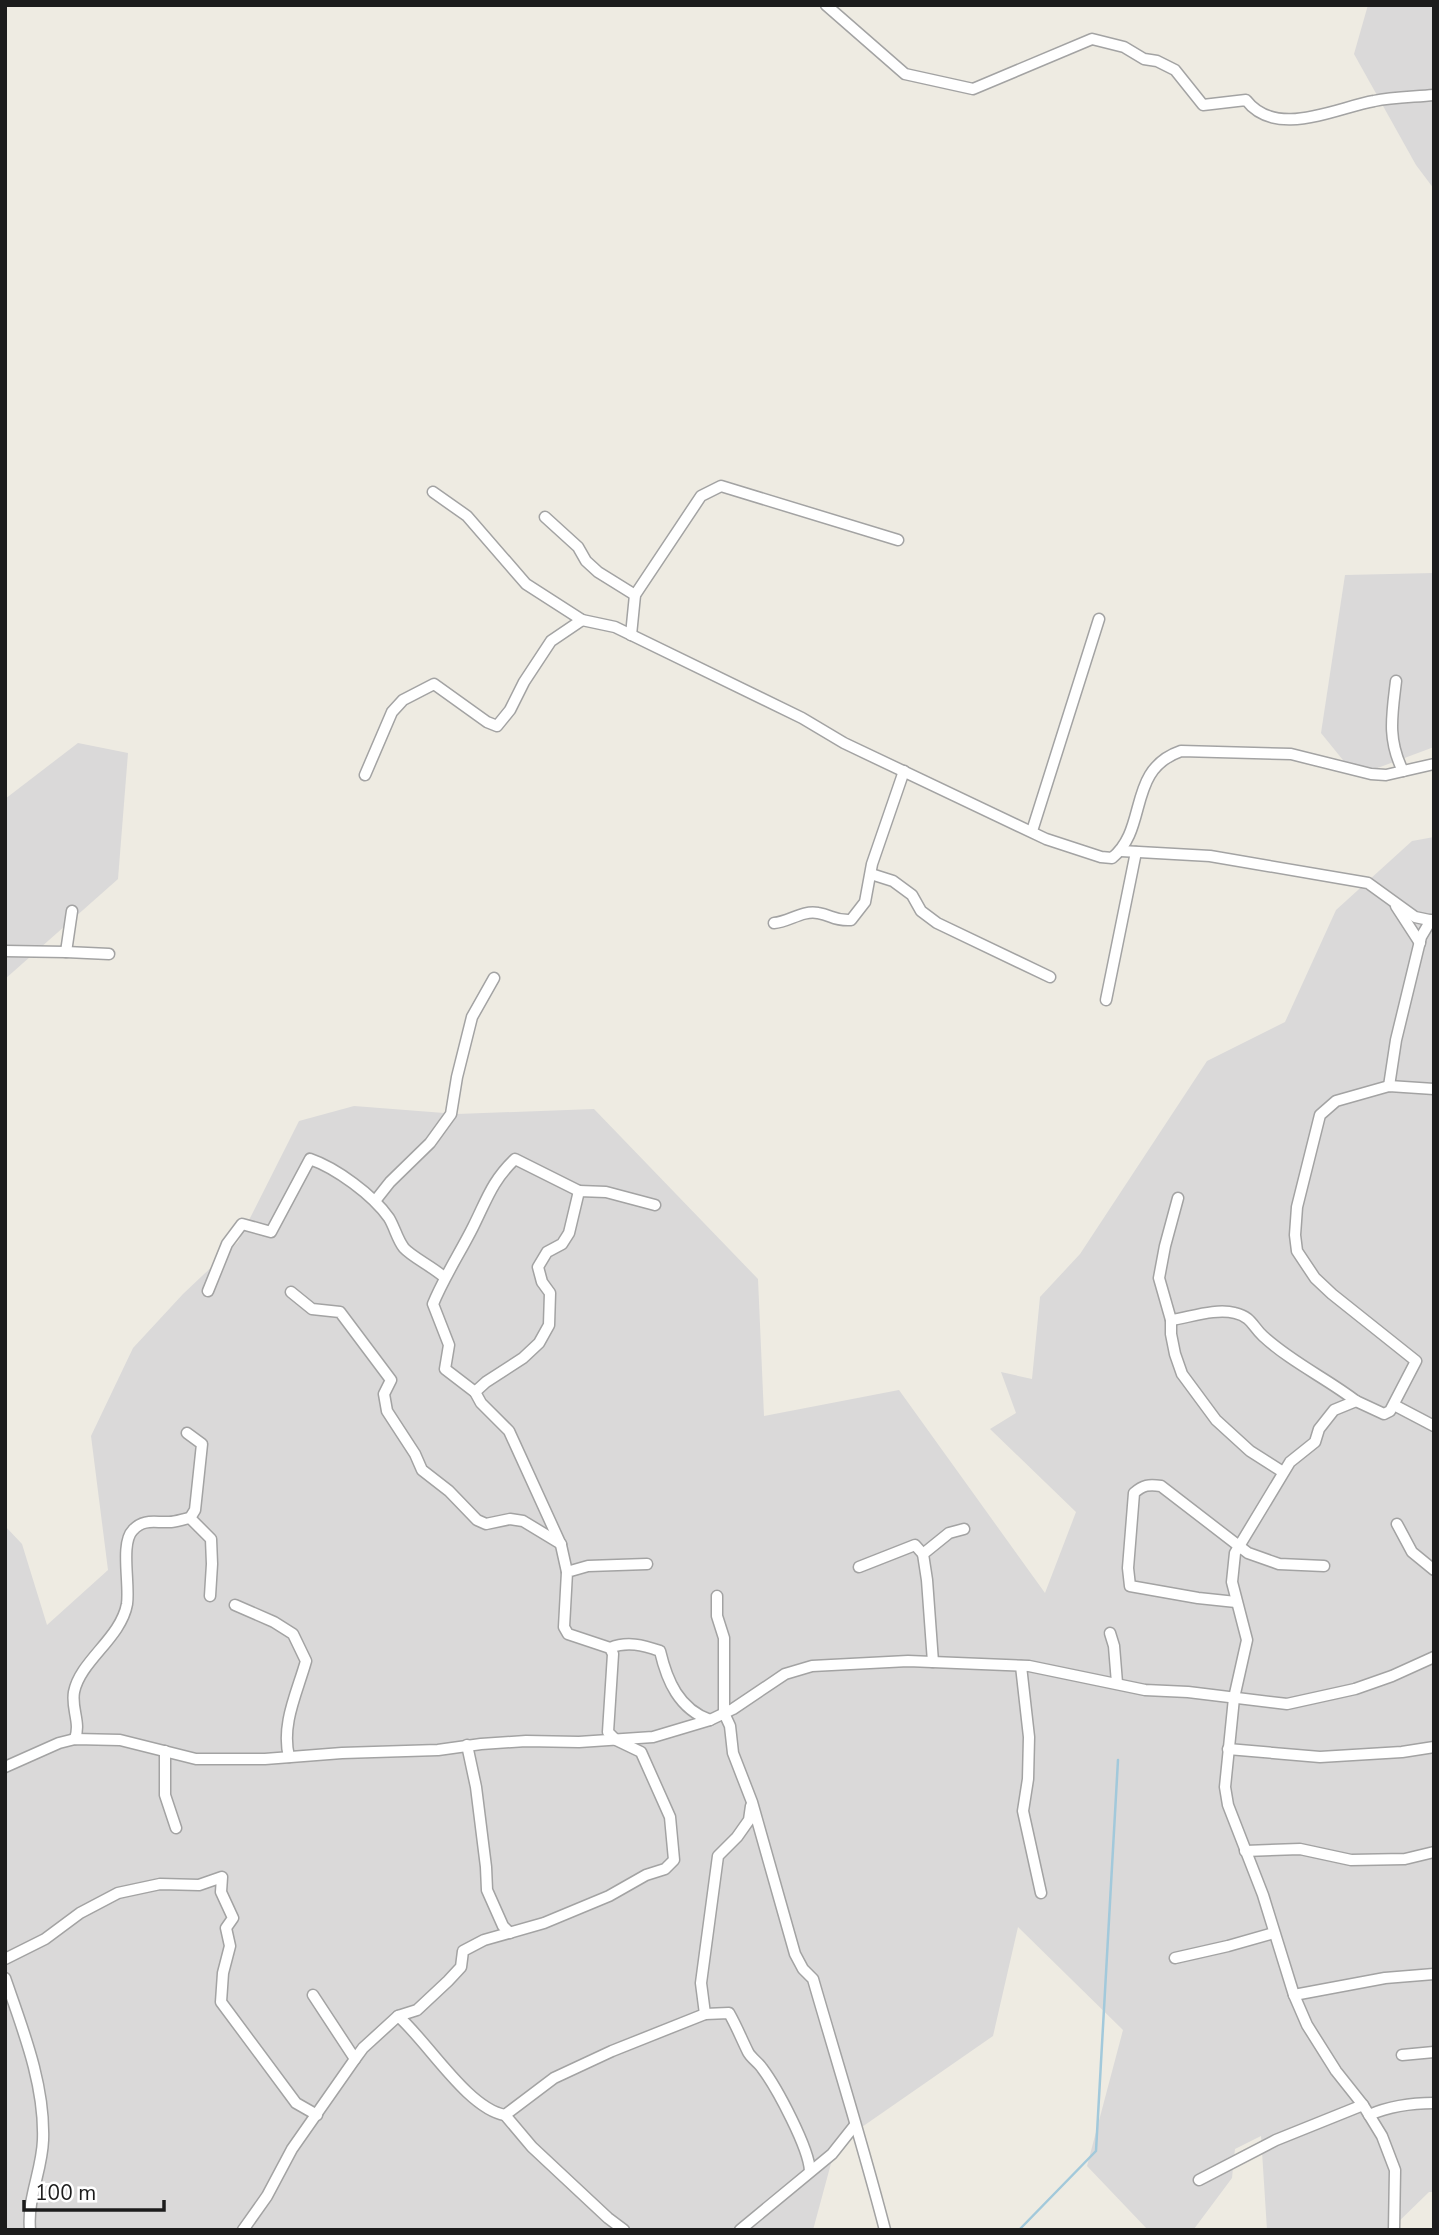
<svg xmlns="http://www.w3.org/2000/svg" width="1439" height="2235" font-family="'Nunito Sans',sans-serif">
<rect width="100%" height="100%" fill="#eeebe2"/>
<g fill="#dad9d9">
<path d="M1368,5H1434V189L1416,165L1354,54Z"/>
<path d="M1434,573V747L1356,776L1321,733L1345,575Z"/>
<path d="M78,743L128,753L118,879L5,979V799Z"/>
<path d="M1434,837V2192H1429L1390,2230H1267L1261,2136L1235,2149L1232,2178L1194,2229L1148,2230L1087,2166L1123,2030L1018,1927L993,2036L836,2145L813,2230H5V1526L22,1544L47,1625L108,1570L91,1436L133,1348L183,1294L238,1242L299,1121L354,1106L457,1114L594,1109L758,1279L764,1416L899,1390L1045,1593L1076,1512L990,1429L1016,1413L1001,1372L1032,1379L1040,1297L1080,1254L1207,1061L1285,1022L1336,910L1412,841Z"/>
</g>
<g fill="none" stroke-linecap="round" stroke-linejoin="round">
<path stroke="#a2c9db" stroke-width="2.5" d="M1019,2230L1096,2151L1118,1760"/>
<defs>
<g id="minor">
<path d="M826,5L905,74L973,89L1092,39L1124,47L1144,59L1157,61L1175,70L1203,105L1246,100C1276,139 1335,108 1374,101C1393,97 1414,97 1434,95"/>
<path d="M433,492L467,516L526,584L582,620L615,627L802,718L844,743L1046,839L1101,857L1112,858C1149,828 1126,770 1181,751L1291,754L1371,774L1386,775L1434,764"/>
<path d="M545,517L578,547L586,561L598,572L635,595"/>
<path d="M631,635L635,595L701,496L721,486L898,540"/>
<path d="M1396,681C1392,715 1387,739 1403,771"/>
<path d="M365,775L392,712L403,700L434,684L487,722L497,726L510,710L524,682L551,641L582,620"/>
<path d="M1032,831L1099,619"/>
<path d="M1121,851L1210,856L1368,883L1415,917L1434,921"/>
<path d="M871,874L893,881L912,895L921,911L937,923L1050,977"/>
<path d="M1396,906L1420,943"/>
<path d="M774,923C789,922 802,910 818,913C832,915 833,921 851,920L865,902L872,864L904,771"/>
<path d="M5,951L66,952L72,911"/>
<path d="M66,952L109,954"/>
<path d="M1106,1000L1136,852"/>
<path d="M1389,1086L1396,1040L1421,937L1431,920"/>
<path d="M1178,1198L1165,1246L1159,1278L1171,1320V1334L1175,1354L1182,1374L1216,1420L1250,1451L1283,1472"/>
<path d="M375,1201L390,1182L430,1143L451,1114L457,1077L472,1017L494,978"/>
<path d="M208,1291L227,1244L242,1224L271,1232L310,1159C336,1168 373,1195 389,1218C395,1228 397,1239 404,1248C412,1257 433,1267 444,1277"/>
<path d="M291,1292L312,1309L340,1312L391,1380L384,1394L387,1411L415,1454L422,1470L449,1491L477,1520L486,1524L510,1519L523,1521L561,1544"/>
<path d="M1171,1320C1191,1317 1216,1308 1235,1313C1252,1317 1252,1326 1263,1336C1291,1362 1326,1378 1356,1401"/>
<path d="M475,1392L445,1369L449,1345L433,1304C444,1277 460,1253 473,1227C487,1199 492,1181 515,1159L579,1191"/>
<path d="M1394,1405L1434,1426"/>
<path d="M187,1433L202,1444L195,1510L190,1518"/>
<path d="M1397,1524L1412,1552L1434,1570"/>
<path d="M859,1567L915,1545L923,1554"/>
<path d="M567,1572L561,1545L509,1431L481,1403L475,1392L486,1382L523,1358L539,1343L549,1325L550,1293L542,1282L538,1267L547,1252L562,1244L569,1233L579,1191L606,1192L655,1205"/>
<path d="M717,1596V1616L724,1638V1713L730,1726L733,1753L752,1802L795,1954L803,1969L813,1979C837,2062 863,2145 885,2230"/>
<path d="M1236,1602L1198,1598L1130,1586L1128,1568L1134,1493C1143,1485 1149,1484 1161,1486L1248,1553L1279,1564L1324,1566"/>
<path d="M235,1605L274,1622L293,1634L306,1661C297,1693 281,1724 289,1757"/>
<path d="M1110,1633L1114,1646L1117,1683"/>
<path d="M610,1648C627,1641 643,1645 660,1651C667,1681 679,1709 710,1720"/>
<path d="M933,1662L927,1580L923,1554L949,1533L964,1529"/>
<path d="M1021,1666L1029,1737L1028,1779L1023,1811L1041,1893"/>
<path d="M75,1739C81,1722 71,1709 74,1692C80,1661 121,1638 127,1604C130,1584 120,1543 133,1530C144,1518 156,1523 169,1522C176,1522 183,1519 190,1518L211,1539L212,1564L210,1596"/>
<path d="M467,1745L476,1787L486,1867L487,1890L503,1926L510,1933"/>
<path d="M1228,1749L1320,1757L1402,1752L1434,1747"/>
<path d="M165,1751V1795L176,1828"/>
<path d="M5,1767L59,1743L75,1739L120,1740L196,1759H265L342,1753L438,1750L481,1744L526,1741L579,1742L653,1737L710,1720L733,1709L785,1674L812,1666L908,1661L1029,1666L1145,1690L1188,1692L1287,1704L1355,1689L1392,1676L1434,1657"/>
<path d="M1245,1851L1300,1849L1351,1860L1405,1859L1434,1852"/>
<path d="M1175,1958L1228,1946L1274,1933"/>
<path d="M5,1959L45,1939L80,1913L118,1893L160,1884L199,1885L222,1877L221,1892L233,1918L226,1928L230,1946L223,1973L221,2002L296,2103L317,2115"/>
<path d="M5,1978C23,2030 45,2085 43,2140C42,2171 27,2198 30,2230"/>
<path d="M313,1995L355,2059"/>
<path d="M1294,1995L1385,1978L1434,1974"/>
<path d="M705,2014L729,2013C737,2027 741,2038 748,2052C751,2058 758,2062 762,2068C777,2088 809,2148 810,2171"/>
<path d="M398,2016L417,2010L448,1981L461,1967L463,1951L484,1940L544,1923L609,1896L646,1875L665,1869L674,1860L670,1817L641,1752L616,1740L608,1732L613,1654L610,1648L568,1634L564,1627L567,1572L588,1566L647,1564"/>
<path d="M1402,2055L1434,2052"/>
<path d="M1369,2115C1390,2106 1411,2103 1434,2103"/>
<path d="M1199,2180L1276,2140L1363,2105"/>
<path d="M243,2230L267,2196L292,2149L355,2059L363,2048L398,2016C427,2041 468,2109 505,2115"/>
<path d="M624,2230L608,2218L532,2147L505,2115L554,2078L612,2051L705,2014L701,1983L718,1856L737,1837L749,1820L751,1806"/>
<path d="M740,2230L832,2154L855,2125"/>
<path d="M1394,2230L1395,2170L1382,2136L1363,2105L1336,2071L1307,2025L1294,1995L1263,1895L1228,1805L1225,1787L1234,1698L1247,1640L1232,1582L1235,1553L1290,1462L1315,1442L1319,1429L1334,1410L1356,1401L1384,1414L1390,1411L1416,1361L1332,1294L1315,1278L1297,1251L1295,1235L1297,1207L1320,1115L1336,1101L1389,1086L1434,1089"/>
</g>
</defs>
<use href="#minor" stroke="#a3a3a3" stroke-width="13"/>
<use href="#minor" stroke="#fff" stroke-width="10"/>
</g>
<rect width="1439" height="2235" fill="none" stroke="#1c1c1c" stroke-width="14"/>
<path d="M24 2200v10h140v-10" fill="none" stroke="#1c1c1c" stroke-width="3.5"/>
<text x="35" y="2200" font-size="21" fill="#1c1c1c" stroke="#ffffff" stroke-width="5" paint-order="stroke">100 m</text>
</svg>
